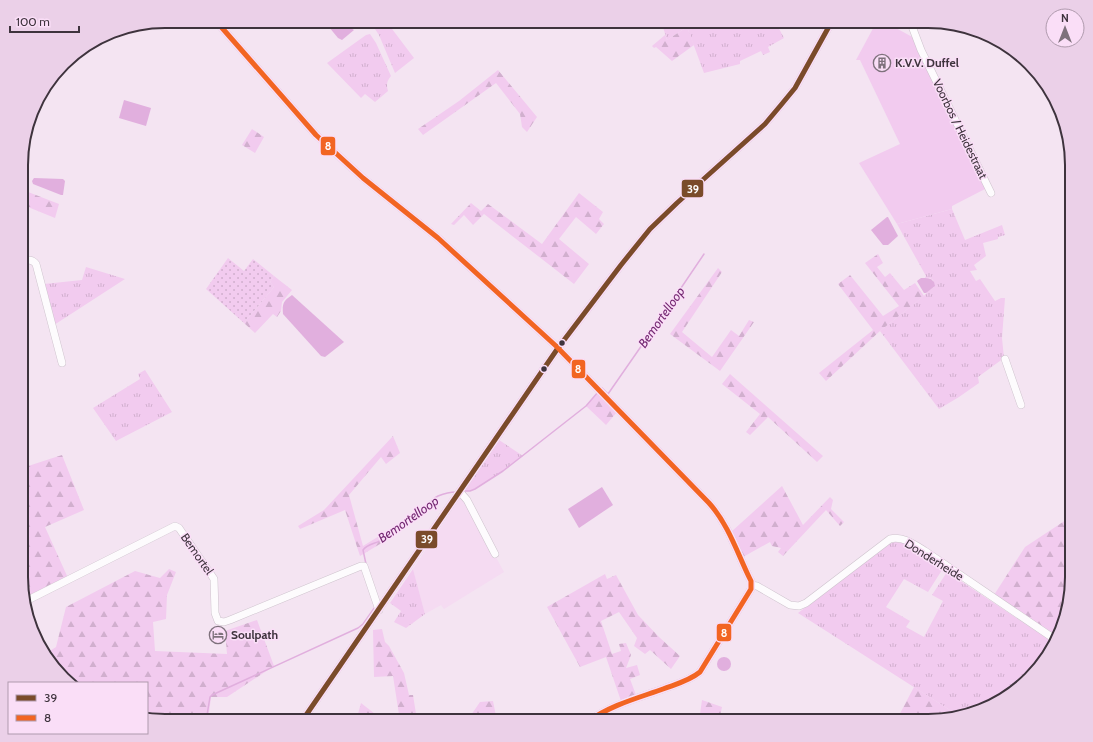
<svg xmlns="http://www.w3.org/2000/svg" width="1093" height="742" font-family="Cabin,sans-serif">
<defs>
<pattern id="grass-tufts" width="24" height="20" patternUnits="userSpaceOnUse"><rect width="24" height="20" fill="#f2cbef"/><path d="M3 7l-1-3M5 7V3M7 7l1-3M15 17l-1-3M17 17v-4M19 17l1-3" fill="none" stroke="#d1afce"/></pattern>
<pattern id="forest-firs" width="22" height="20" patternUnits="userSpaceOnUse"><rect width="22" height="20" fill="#f2cbef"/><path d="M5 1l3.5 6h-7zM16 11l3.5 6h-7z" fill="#d1afce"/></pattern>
<pattern id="park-dots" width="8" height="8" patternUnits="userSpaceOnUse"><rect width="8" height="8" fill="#f2cbef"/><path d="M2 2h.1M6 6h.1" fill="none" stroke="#d1afce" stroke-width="1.8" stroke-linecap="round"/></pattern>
</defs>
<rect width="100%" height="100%" fill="#f4e4f2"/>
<path fill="#f5dbf2" d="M460,498L469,508L504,572L444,609L441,605L425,614L413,569Z"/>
<g fill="url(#grass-tufts)">
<path d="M386,21L414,58L395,73L379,35L375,29Z"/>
<path d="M668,21H775L784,38L768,47L770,52L763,55L761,51L740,61V64L704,73L687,27L667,40L662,24Z"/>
<path d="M370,34L376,43L391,76C387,81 386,84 388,91L375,102L365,94L361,98L327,63L366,35Z"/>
<path d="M952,209L965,240L1002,225L1005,235L998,237V239L983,243L986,256L974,265L977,270L970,271L976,281L980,279L995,301L1001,298H1005L1002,338L1004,358L978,377L979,383L959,397L939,409L880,331L925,295L928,291L934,287L933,280L930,278L928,279L925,278L926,276L897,224Z"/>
<path d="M86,267L125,279L54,325L44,284L82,280Z"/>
<path d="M145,370L172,412L116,441L93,408L140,379L138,374Z"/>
<path d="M499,440L523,456L503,471L475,489L470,491H463Z"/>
<path d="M895,542L902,543L942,570L928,592L904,579L886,607L910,621L906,627L924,637L943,601L932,595L947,572L1054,643L1042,664L992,706L956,714L798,613L889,544Z"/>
<path d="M413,569L425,614L406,628L394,622L401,611L390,603Z"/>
</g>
<g fill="url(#forest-firs)">
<path d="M687,27L694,45L672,61L656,47L654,48L652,46L665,35L667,40Z"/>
<path d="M498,70L537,117L527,132L522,127L520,114L496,83L423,135L418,129L459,101Z"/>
<path d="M252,129L264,137L255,153L242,145Z"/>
<path d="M23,190L59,204L55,218L23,205Z"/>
<path d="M579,193L603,212L599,219L604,224L596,234L576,217L559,239L589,264L574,284L484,214L473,225L464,215L454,225L451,224L471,203L481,211L488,204L542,244Z"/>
<path d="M878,254L883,263L877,267L885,277L890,273L904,290L915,283L924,296L880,331L826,381L819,373L873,330L838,284L850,275L883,316L899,306L865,263Z"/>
<path d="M718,268L722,272L682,332L712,357L731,330L739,336L749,320L754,322L720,371L670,334Z"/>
<path d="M274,276L292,290L282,302L281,311L277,317L273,314L255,333L244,323L274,287L270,282Z"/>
<path d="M730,374L823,456L817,462L768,417L750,435L746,432L760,414L722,384Z"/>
<path d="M599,391L617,412L606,425L586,406Z"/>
<path d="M393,436L400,453L386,464L381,457L349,495L363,546L397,525L400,532L360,556L345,510L300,529L298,526L324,510Z"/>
<path d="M62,455L84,510L45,527L68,578L24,600L22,591L30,588L22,570V523L24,522L22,515V468Z"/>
<path d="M782,486L803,525L830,497L833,500L831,509L844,522L840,526L826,510L783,556L778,552L781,548L772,546L770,542L743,557L731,532Z"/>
<path d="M1072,516V586L1064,623L1057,636L994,595L1025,547Z"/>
<path d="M169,569L176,572L167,595L166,619L153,622L155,651L227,654L225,631L257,620L274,666L227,697H211L208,721H156L147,719V683H70L45,654L56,647L66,607L135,571L160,578Z"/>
<path d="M605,574L607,579L616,575L638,615L659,637L680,656L671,669L650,650L645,654L634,646L637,638L619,612L601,621L612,654L621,651L619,644L626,643L631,655L626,668L637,665L640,675L630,679L636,695L621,701L606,657L580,667L547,607Z"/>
<path d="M382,629L385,642L389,646L404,673L409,695H413L417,720L471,715L480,702L493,701L497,721H400L393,676L374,677L373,630Z"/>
<path d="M914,687L956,714L928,721H896Z"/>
<path d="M702,700L722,707L719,721H699Z"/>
<path d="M361,703L384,721H356Z"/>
</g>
<path fill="url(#park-dots)" d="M228,258L244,271L253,259L274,276L270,282L274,287L244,323L206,289Z"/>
<path fill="#f2cbef" d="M877,21H883L916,39L985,189L952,206V209L897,224L859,163L900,144L860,60H856Z"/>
<g fill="#e1afde">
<path d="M324,21H339L354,30L342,40L338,38Z"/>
<path d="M124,100L151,108L146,126L119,118Z"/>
<path d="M34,178L63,179L65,181L63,195H61L33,184L32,181Z"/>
<path d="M887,217H888L898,236L888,245H883L871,230Z"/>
<path d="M921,278H925L931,279L934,282L935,286L926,293H924L921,288L917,281Z"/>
<path d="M292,295L344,342L325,357L321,356L283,314C282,304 283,301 292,295Z"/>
<path d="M602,487L613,505L579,528L568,509Z"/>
<circle cx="724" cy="664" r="7"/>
</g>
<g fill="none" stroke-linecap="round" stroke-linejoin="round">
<g stroke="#e1afde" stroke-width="1.5">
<path d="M602,388L608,394L658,322L704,254"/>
<path d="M464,491H470L475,489L503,471L586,406L598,392"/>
<path d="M366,564L363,550C368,543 378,544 384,538C396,529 408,519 421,510C426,505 432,499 438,496C443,494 450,492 456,492"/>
<path d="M206,721L210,697L212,695L358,628L363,624L375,607"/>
</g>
<defs>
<g id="minor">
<path d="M216,21L316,135L363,178L438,238L556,346L709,503C728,524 737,552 749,577L751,581V589L700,672C689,681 676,684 663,689C638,698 611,705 589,721"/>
<path d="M910,21L921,50L991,193"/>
<path d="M22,261C28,260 32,259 36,264L62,363"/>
<path d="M1005,359L1021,405"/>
<path d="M460,492L467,500L495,554"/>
<path d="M751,585L757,586L790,605L799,606L806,603L890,539C903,536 914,544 925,551L1056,640"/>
<path d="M24,602L175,526L179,528L214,579L215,613L218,621L224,622L230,620L361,566H364L379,610"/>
<path d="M302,721L558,348L621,265L650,229L677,203L765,124L781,105L795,88L832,21"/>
</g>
</defs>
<use href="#minor" stroke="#cec3cd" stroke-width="8"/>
<use href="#minor" stroke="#fdfbfd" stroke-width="7"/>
<defs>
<path id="bus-1" d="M302,721L558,348L621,265L650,229L677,203L765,124L781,105L795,88L832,21"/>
<path id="bus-2" d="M216,21L316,135L363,178L438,238L556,346L709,503C728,524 737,552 749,577L751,581V589L700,672C689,681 676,684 663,689C638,698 611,705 589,721"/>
</defs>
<use href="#bus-1" stroke="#fadef7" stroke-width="8"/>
<use href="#bus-2" stroke="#fadef7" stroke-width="8"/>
<use href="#bus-1" stroke="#7a4b2a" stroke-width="5"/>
<use href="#bus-2" stroke="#f26522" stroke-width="5"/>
</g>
<defs>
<symbol id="building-ring" viewBox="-11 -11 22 22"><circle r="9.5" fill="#fadef7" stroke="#7e717c" stroke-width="1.5"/><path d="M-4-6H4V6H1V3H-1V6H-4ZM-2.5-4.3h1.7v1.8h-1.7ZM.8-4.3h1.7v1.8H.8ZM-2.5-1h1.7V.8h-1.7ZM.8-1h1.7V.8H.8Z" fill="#7e717c"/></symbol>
<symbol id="hotel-ring" viewBox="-11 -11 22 22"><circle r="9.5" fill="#fadef7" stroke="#7e717c" stroke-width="1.5"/><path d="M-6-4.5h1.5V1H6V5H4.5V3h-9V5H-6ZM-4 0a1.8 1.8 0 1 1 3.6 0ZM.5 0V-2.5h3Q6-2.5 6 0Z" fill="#7e717c"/></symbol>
</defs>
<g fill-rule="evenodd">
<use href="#building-ring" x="872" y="53" width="20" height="20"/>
<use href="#hotel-ring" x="208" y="625" width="20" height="20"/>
</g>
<g fill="#3e333d" stroke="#fadef7" stroke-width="1.5">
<circle cx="562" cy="343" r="3.5"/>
<circle cx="544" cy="369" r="3.5"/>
</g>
<g text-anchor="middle" stroke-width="3" stroke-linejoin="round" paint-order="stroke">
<g font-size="12" font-weight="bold" fill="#3e333d" stroke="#fadef7" text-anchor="start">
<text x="895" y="67">K.V.V. Duffel</text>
<text x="231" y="639">Soulpath</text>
</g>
<g font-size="12" fill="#3e333d" stroke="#fadef7">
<text transform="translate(960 129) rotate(64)" y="4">Voorbos / Heidestraat</text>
<text transform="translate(197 554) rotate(55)" y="4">Bemortel</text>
<text transform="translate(934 560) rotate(32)" y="4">Donderheide</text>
</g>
<g font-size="13" font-style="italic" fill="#752973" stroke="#fadef7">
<text transform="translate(661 317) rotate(-55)" y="5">Bemortelloop</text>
<text transform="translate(408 519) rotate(-35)" y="5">Bemortelloop</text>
</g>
</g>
<path d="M0 0H1093V742H0ZM165 28H928A137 137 0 0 1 1065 165V577A137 137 0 0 1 928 714H165A137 137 0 0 1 28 577V165A137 137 0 0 1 165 28Z" fill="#ebd0e8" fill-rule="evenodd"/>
<path fill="none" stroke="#3e333d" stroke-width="2" d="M165 28H928A137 137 0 0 1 1065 165V577A137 137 0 0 1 928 714H165A137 137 0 0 1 28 577V165A137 137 0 0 1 165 28Z"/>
<g stroke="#fadef7" stroke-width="1.5">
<rect x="320" y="136" width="16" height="20" rx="4" fill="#f26522"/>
<rect x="681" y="179" width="23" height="19" rx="4" fill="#7a4b2a"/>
<rect x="571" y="359" width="15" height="20" rx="4" fill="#f26522"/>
<rect x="415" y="530" width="23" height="19" rx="4" fill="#7a4b2a"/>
<rect x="716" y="623" width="16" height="19" rx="4" fill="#f26522"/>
</g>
<g font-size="11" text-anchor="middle" font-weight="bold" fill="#fff">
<text x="328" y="150">8</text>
<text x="693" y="193">39</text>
<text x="578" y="373">8</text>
<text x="427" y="543">39</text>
<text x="724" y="637">8</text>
</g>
<rect x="8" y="682" width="140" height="52" fill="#fadef7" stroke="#af9aad"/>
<rect x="16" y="695" width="20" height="6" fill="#7a4b2a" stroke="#af9aad"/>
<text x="44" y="702" font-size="12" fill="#3e333d">39</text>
<rect x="16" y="715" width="20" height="6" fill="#f26522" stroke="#af9aad"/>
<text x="44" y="722" font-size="12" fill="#3e333d">8</text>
<g transform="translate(1065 28)"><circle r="19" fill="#fadef7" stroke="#af9aad"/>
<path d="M0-3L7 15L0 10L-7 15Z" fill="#7e717c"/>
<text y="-6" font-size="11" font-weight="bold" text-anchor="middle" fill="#3e333d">N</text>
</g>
<path d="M10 26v6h69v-6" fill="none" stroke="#3e333d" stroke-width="2"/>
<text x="16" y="26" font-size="12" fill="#3e333d" stroke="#fadef7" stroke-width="3" paint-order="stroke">100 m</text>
</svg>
